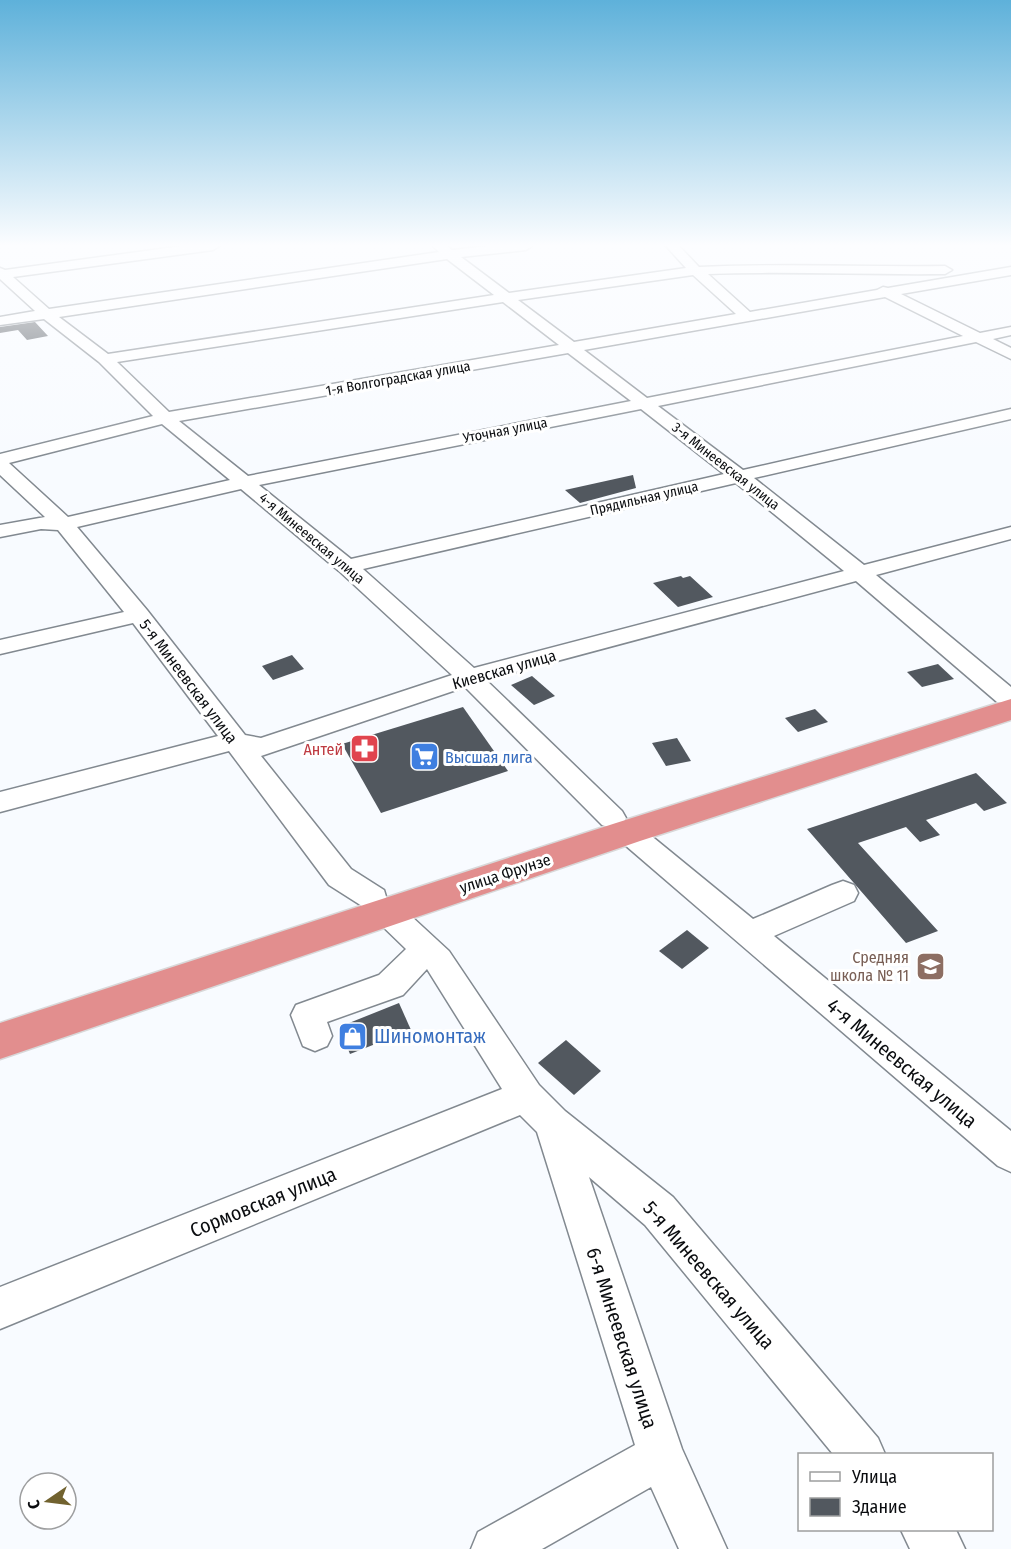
<svg xmlns="http://www.w3.org/2000/svg" width="1011" height="1549" font-family="'Fira Sans Condensed',sans-serif">
<rect width="100%" height="100%" fill="#f8fbff"/>
<g fill="#52585f">
<path d="M35,322L48,336L27,340L18,330L0,333V327Z"/>
<path d="M633,475L636,488L580,503L565,490Z"/>
<path d="M681,576L683,578L690,576L713,597L678,607L653,583Z"/>
<path d="M292,655L304,669L273,680L262,666Z"/>
<path d="M938,664L954,679L922,687L907,672Z"/>
<path d="M532,676L555,696L534,705L511,685Z"/>
<path d="M463,707L508,771L381,813L342,744Z"/>
<path d="M815,709L828,722L798,732L785,718Z"/>
<path d="M677,738L691,761L666,766L652,743Z"/>
<path d="M976,773L1007,803L984,811L976,803L926,820L940,835L920,842L906,827L858,843L938,931L906,943L807,829Z"/>
<path d="M687,930L709,948L682,969L659,951Z"/>
<path d="M399,1003L411,1030L350,1054L339,1027Z"/>
<path d="M566,1040L601,1071L574,1095L538,1063Z"/>
</g>
<g fill="none" stroke-linecap="round" stroke-linejoin="round">
<defs>
<g id="minor">
<path d="M182,246H219L213,250L13,277L49,309L439,252L433,246H447L452,250L488,246H532L526,250L461,257L509,293L686,268L666,246H679L699,267C781,263 863,267 945,266L952,270L945,274C866,275 787,271 708,274L750,312L877,290L883,287L888,288L1011,267V275L901,294L980,333L1011,327V335L993,339L1011,348V359L976,342L658,406L743,470L1011,409V419L754,478L864,565L1011,527V539L876,575L1011,687V703L997,702L856,581L486,680L622,811L626,818L623,823L628,822L638,825L753,919L832,885L843,881L854,885L858,893L854,901L774,936L1011,1131V1172L998,1166L618,839L614,832L617,827L612,828L602,825L465,687L261,756L351,869L384,890L387,900L398,904L449,951L539,1085L565,1111L673,1197L878,1438L885,1454H833L645,1225L589,1177L682,1449L727,1549H679L651,1487L542,1549H471L478,1532L635,1445L537,1132L520,1115L0,1329V1287L502,1089L427,969L403,995L327,1022L332,1036L327,1046L315,1051L303,1046L291,1015L296,1005L379,975L406,949L376,920L372,912L373,910L362,906L329,885L229,751L0,812V792L218,736L133,623L0,654V640L124,612L58,530L41,529L0,537V525L45,517L0,475V454L153,416L99,362L44,319L0,325V317L35,311L0,279V268L5,270ZM447,259L494,295L108,354L59,317ZM693,275L736,314L574,342L518,300ZM885,297L963,336L647,398L584,350ZM503,302L559,345L169,412L117,362ZM568,353L631,401L248,476L179,421ZM641,409L724,474L351,559L259,485ZM162,424L230,480L68,517L9,463ZM736,483L844,571L474,668L363,569ZM241,489L339,571L452,675L261,738L245,735L147,610L77,527Z"/>
<path d="M901,1530H956L965,1549H910Z"/>
</g>
<path id="highway" d="M1011,699V720L640,841L0,1059V1023L616,823Z"/>
</defs>
<use href="#minor" stroke="#828990" stroke-width="3"/>
<use href="#highway" stroke="#d8d8d9" stroke-width="3"/>
<use href="#minor" fill="#fff" fill-rule="evenodd"/>
<use href="#highway" fill="#e28e8e" fill-rule="evenodd"/>
</g>
<linearGradient id="sky" x2="0" y2="1"><stop stop-color="#5eb1da"/><stop offset="0.53" stop-color="#fcfdff"/><stop offset="1" stop-color="#fcfdff" stop-opacity="0"/></linearGradient>
<rect width="1011" height="463" fill="url(#sky)"/>
<defs>
<symbol id="pharmacy-square" viewBox="-11 -11 22 22"><rect x="-9" y="-9" width="18" height="18" rx="4" fill="#e0444e" stroke="#fff"/><path d="M-2-6h4v4h4v4h-4v4h-4v-4h-4v-4h4Z" fill="#fff"/></symbol>
<symbol id="supermarket-square" viewBox="-11 -11 22 22"><rect x="-9" y="-9" width="18" height="18" rx="4" fill="#3f7fe0" stroke="#fff"/><path d="M-6-5.5h2.5l.6 2H6L4.5 2H-2.5L-4.4-4H-6ZM-1.5 3.2a1.3 1.3 0 1 0 .1 0ZM3 3.2a1.3 1.3 0 1 0 .1 0Z" fill="#fff"/></symbol>
<symbol id="school-square" viewBox="-11 -11 22 22"><rect x="-9" y="-9" width="18" height="18" rx="4" fill="#8d6e63" stroke="#fff"/><path d="M0-5L7-2L0 1L-7-2ZM-4 1L0 2.5L4 1V4Q0 6-4 4Z" fill="#fff"/></symbol>
<symbol id="shop-square" viewBox="-11 -11 22 22"><rect x="-9" y="-9" width="18" height="18" rx="4" fill="#3f7fe0" stroke="#fff"/><path d="M-5-2.5h2.3a2.7 3.5 0 0 1 5.4 0H5L5.5 6h-11ZM-1.5-2.5h3a1.5 2.3 0 0 0-3 0Z" fill="#fff"/></symbol>
</defs>
<g fill-rule="evenodd">
<use href="#pharmacy-square" x="348" y="732" width="33" height="33"/>
<use href="#supermarket-square" x="408" y="740" width="33" height="33"/>
<use href="#school-square" x="914" y="950" width="33" height="33"/>
<use href="#shop-square" x="336" y="1020" width="33" height="33"/>
</g>
<g text-anchor="middle" stroke-width="6" stroke-linejoin="round" paint-order="stroke">
<g font-size="14" fill="#0a0c0f" stroke="#fff">
<text transform="translate(398 378) rotate(-10)" y="5">1-я Волгоградская улица</text>
<text transform="translate(505 430) rotate(-11)" y="5">Уточная улица</text>
<text transform="translate(726 466) rotate(38)" y="5">3-я Минеевская улица</text>
<text transform="translate(644 498) rotate(-13)" y="5">Прядильная улица</text>
<text transform="translate(312 538) rotate(40)" y="5">4-я Минеевская улица</text>
</g>
<g font-size="16" fill="#0a0c0f" stroke="#fff">
<text transform="translate(504 669) rotate(-16)" y="6">Киевская улица</text>
<text transform="translate(189 681) rotate(53)" y="6">5-я Минеевская улица</text>
<text transform="translate(505 873) rotate(-18)" y="6">улица Фрунзе</text>
</g>
<g font-size="16" fill="#be3a42" stroke="#fff" text-anchor="end">
<text x="343" y="755">Антей</text>
</g>
<g font-size="16" fill="#366cbe" stroke="#fff" text-anchor="start">
<text x="445" y="763">Высшая лига</text>
</g>
<g font-size="16" fill="#785e54" stroke="#fff" text-anchor="end">
<text x="909" y="963">Средняя<tspan x="909" dy="18">школа № 11</tspan></text>
</g>
<g font-size="20" fill="#366cbe" stroke="#fff" text-anchor="start">
<text x="374" y="1043">Шиномонтаж</text>
</g>
<g font-size="20" fill="#0a0c0f" stroke="#fff">
<text transform="translate(902 1063) rotate(40)" y="7">4-я Минеевская улица</text>
<text transform="translate(263 1202) rotate(-22)" y="7">Сормовская улица</text>
<text transform="translate(709 1275) rotate(49)" y="7">5-я Минеевская улица</text>
<text transform="translate(622 1338) rotate(72)" y="7">6-я Минеевская улица</text>
</g>
</g>
<rect x="798" y="1453" width="195" height="78" fill="#ffffff" stroke="#9d9e9f" stroke-width="1.5"/>
<rect x="810" y="1472" width="30" height="9" fill="#ffffff" stroke="#9d9e9f" stroke-width="1.5"/>
<text x="852" y="1483" font-size="18" fill="#0a0c0f">Улица</text>
<rect x="810" y="1498" width="30" height="18" fill="#52585f" stroke="#9d9e9f" stroke-width="1.5"/>
<text x="852" y="1513" font-size="18" fill="#0a0c0f">Здание</text>
<g transform="translate(48 1501) rotate(256)"><circle r="28" fill="#ffffff" stroke="#9d9e9f" stroke-width="1.5"/>
<path d="M0-4.5L10 22L0 15L-10 22Z" fill="#71622f"/>
<text y="-9" font-size="16" font-weight="bold" text-anchor="middle" fill="#0a0c0f">С</text>
</g>
</svg>
